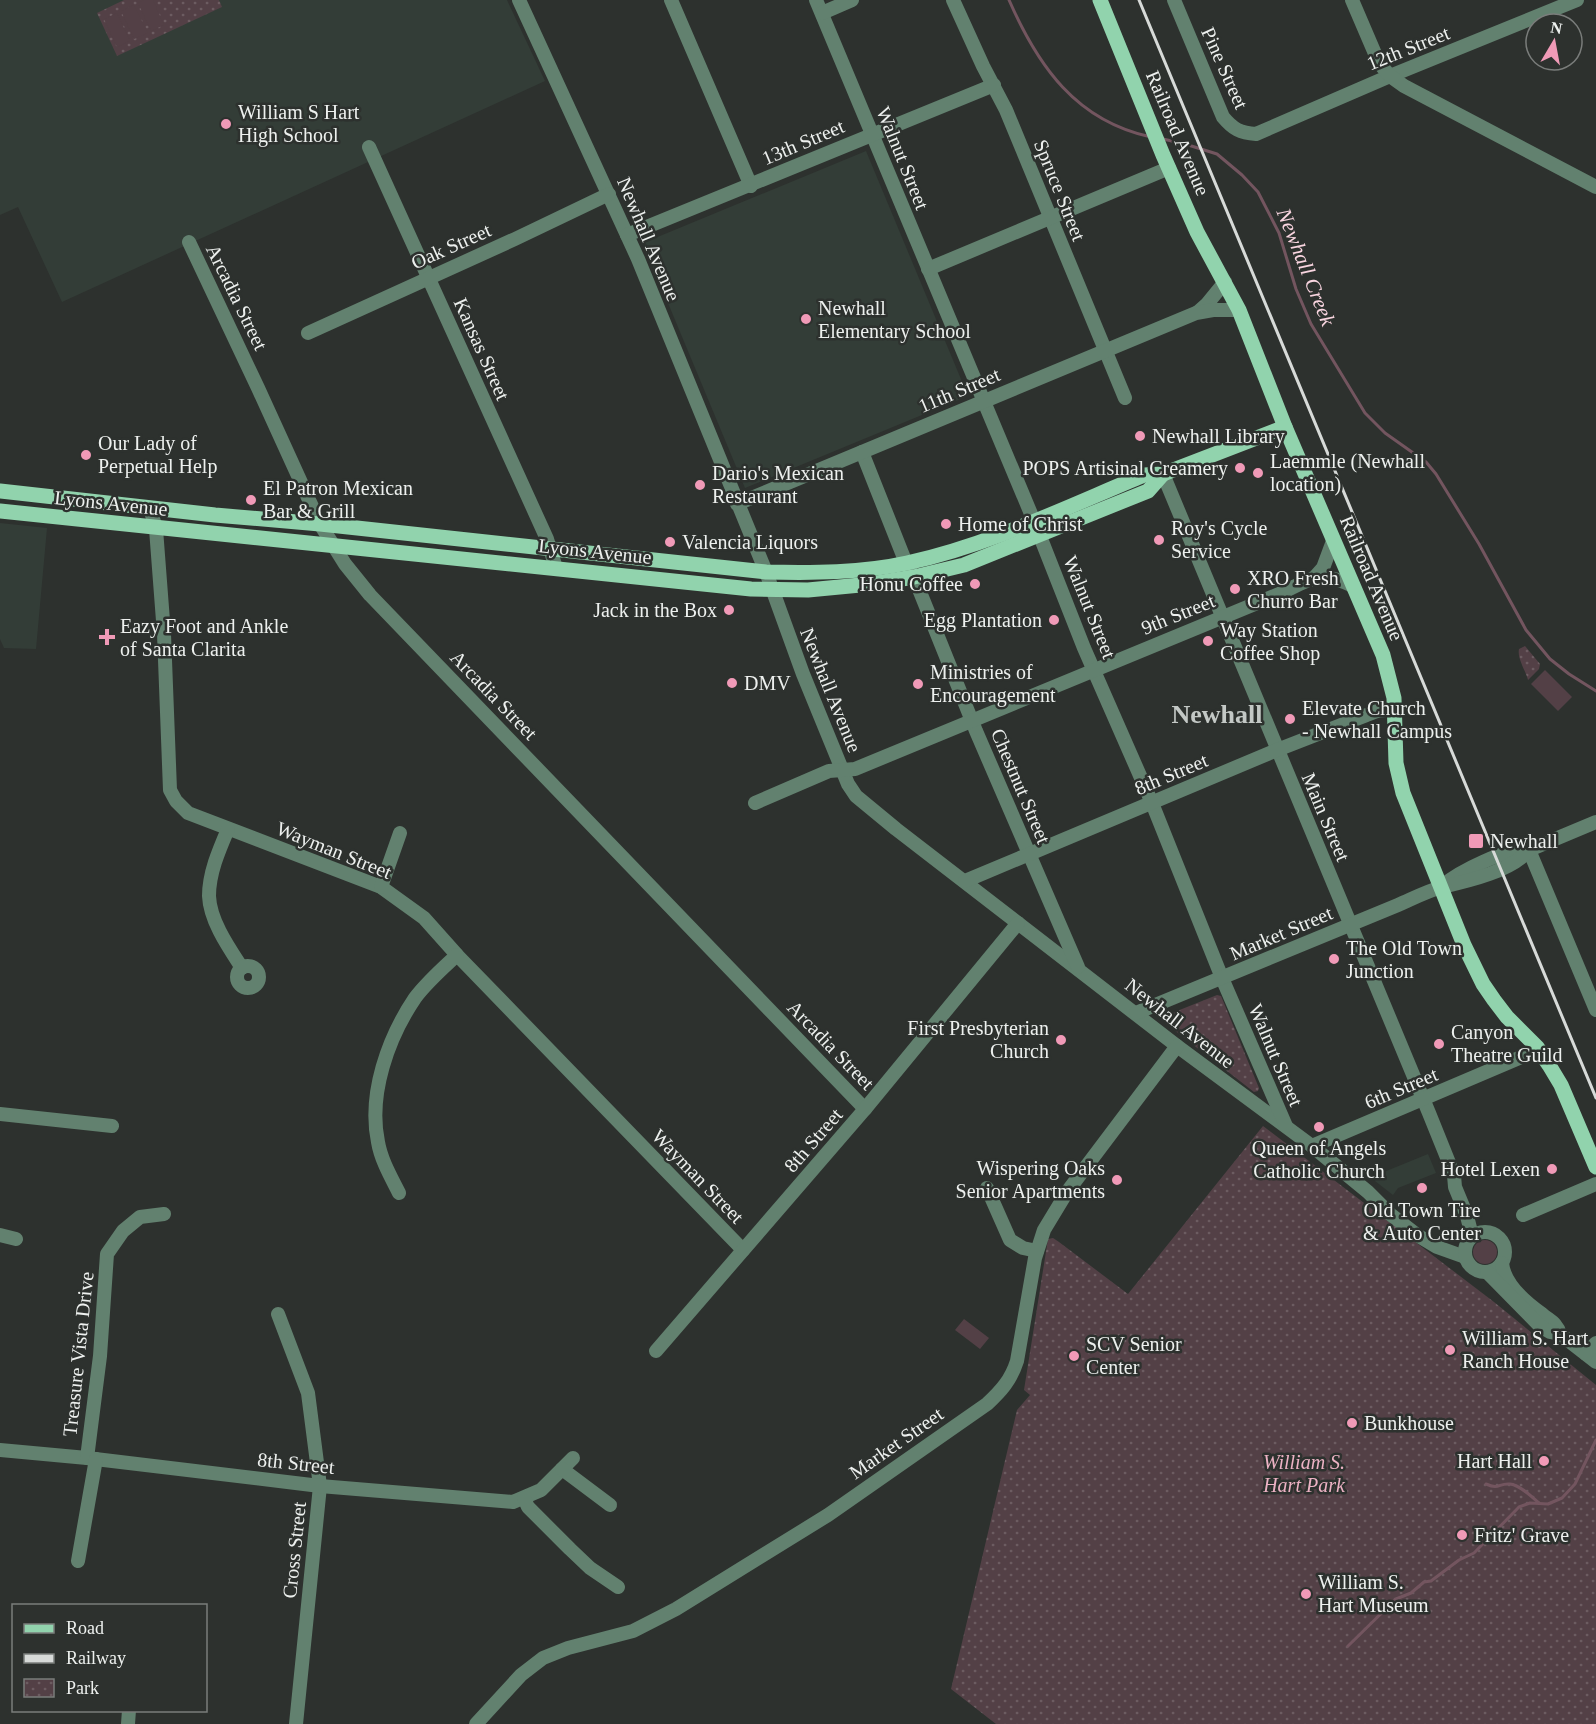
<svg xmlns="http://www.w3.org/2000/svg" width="1596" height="1724" font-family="Georgia,serif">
<defs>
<pattern id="park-dots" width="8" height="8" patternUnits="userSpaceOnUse" patternTransform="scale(1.5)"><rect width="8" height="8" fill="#534046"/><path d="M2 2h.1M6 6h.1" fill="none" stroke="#6c5c61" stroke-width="1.8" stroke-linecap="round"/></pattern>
</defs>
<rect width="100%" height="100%" fill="#2d312e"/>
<g fill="#333d37">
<path d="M0,0H507L545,81L62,302L18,207L0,215Z"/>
<path d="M866,151L968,396L745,488L643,243Z"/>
<path d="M0,523L47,528L36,649L4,648L0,639Z"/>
<path d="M1428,1154L1436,1173L1398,1188L1393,1195L1375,1181L1379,1174Z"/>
</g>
<g fill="url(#park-dots)">
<path d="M124,0H219L222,7L117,56L97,13Z"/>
<path d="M1525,646L1540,664L1539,669L1528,680C1526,671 1517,659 1519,649Z"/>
<path d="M1217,995L1221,996L1259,1088L1258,1091L1254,1092L1165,1023L1167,1015Z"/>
<path d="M1263,1126L1494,1302L1596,1385V1724H996L951,1689L1017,1410L1030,1395L1024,1390L1048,1239L1053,1238L1059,1242L1128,1294Z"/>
</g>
<g fill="#534046">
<path d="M144,0H153L164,25L151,31L138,3Z"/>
<path d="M134,5L148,33L134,39L121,11Z"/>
<path d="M117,13L130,41L117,47L104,19Z"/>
<path d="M1545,670L1572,697L1558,711L1531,684Z"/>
<circle cx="1485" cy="1252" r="12"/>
<path d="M964,1319L989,1338L980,1349L955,1330Z"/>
</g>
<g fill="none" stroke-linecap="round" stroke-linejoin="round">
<g stroke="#73555f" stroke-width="3">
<path d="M1009,0C1038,66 1076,121 1151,137"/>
<path d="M1163,139L1185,144L1217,154L1242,175L1258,192L1279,233L1296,289L1311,324L1365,413L1385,433L1426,462L1436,474L1479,544L1526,630L1550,659L1569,674L1596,691"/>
<path d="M1486,1484C1500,1490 1498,1483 1510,1484C1520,1485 1532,1497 1539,1503"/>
<path d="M1348,1646L1396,1599L1411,1593L1424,1582L1431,1581L1459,1560L1474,1553L1519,1507L1530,1503L1548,1504L1562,1498L1575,1484L1596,1440"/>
</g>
<g stroke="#62816f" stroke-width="14">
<path d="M519,0L638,259L766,572L803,674L848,784L856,796L896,829L1177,1046L1312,1146L1368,1192L1390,1214L1417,1235L1437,1247L1465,1257"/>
<path d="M671,0L751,186"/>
<path d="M816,0L1034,521L1084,648L1152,803L1222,978L1286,1126"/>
<path d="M953,0L983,66L1006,110L1125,398"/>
<path d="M1174,0L1223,117C1233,129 1240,133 1256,134L1390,76L1577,0"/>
<path d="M1352,0L1379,63L1390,76L1404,86L1596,187"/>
<path d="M822,13L852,0"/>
<path d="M369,147L547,539L556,568"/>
<path d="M627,235L994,85"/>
<path d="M189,242L258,388L320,524L345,564L370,595L865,1109"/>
<path d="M928,269L1169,168"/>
<path d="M1198,312L1207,304L1225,282"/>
<path d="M308,333L515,239L609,194"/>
<path d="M862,452L906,563L914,577L976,731L1078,967"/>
<path d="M1163,474L1429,1113L1454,1175L1455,1187L1467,1216L1472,1236"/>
<path d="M737,504L1196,313L1213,310H1239"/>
<path d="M150,508L156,529L164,634L170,790L176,801L188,813L381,887L424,918L457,955L743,1250"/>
<path d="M1315,577L1323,568L1333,541"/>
<path d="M755,803L829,771L855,769L1279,594C1311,579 1319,569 1353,586"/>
<path d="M228,829C219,850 209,873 209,896C210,921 229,948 242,968"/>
<path d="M1529,850L1596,1010"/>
<path d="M965,881L1277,750L1377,711L1395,709"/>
<path d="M1442,886C1460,871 1506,848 1529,850L1596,822"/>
<path d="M381,887L400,833"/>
<circle cx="248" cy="977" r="11"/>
<path d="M1136,1013L1398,905C1412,899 1427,891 1442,887C1468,881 1512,871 1529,850"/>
<path d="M0,1114L112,1126"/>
<path d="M1312,1146L1519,1058L1537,1047"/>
<path d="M987,1188L1010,1240L1023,1248L1037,1251"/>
<path d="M399,1193C391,1177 381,1160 378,1142C368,1094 388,1038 415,998C427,982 442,969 457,955"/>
<path d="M1523,1215L1596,1184"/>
<circle cx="1485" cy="1252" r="20"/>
<path d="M0,1235L16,1239"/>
<path d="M1502,1263C1504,1284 1525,1302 1542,1314C1550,1321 1557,1323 1560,1334"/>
<path d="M1487,1272L1540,1326L1550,1332L1560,1334L1596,1362"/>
<path d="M278,1314L308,1393L320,1486L296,1724"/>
<path d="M656,1351L865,1109L1018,923"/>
<path d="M1586,1354L1596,1343"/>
<path d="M0,1450L87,1458L320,1486L513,1502L541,1490L573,1458"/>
<path d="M87,1458L100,1356L107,1254L123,1231L140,1217L164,1214"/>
<path d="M562,1469L610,1505"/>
<path d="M524,1498L528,1507L570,1549L590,1568L618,1587"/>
<path d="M78,1561L96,1459"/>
<path d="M128,1724L129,1710"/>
<path d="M476,1724L521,1675L543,1658L568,1648L633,1631L676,1609L828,1515L987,1404C1001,1391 1011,1380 1017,1361L1035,1258L1044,1230L1067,1192L1177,1046"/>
</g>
<g stroke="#91d3ad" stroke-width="15">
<path d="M1100,0L1163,155L1197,232L1239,310L1285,427L1383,655L1394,698L1396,763L1403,793L1464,945L1483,984L1494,1000L1507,1017L1537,1047L1549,1065L1561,1085L1596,1167"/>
<path d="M0,491L215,515L320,524L766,572C812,573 862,573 907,563C989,545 1067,507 1144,475L1163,474L1285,427"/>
<path d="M0,511L751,589L808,590L871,584L914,577L964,565L1148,491L1163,474"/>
</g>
<path stroke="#d7dad8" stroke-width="3" d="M1139,0L1596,1098"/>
</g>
<g fill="#f09ab7" stroke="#2d312e" stroke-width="2">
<circle cx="226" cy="124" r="6"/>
<circle cx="806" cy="319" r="6"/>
<circle cx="1140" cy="436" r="6"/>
<circle cx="86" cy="455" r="6"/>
<circle cx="1240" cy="468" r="6"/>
<circle cx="1258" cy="473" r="6"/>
<circle cx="700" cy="485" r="6"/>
<circle cx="251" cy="500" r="6"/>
<circle cx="946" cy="524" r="6"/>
<circle cx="1159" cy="540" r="6"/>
<circle cx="670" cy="542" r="6"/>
<circle cx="975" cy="584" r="6"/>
<circle cx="1235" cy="589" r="6"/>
<circle cx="729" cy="610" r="6"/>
<circle cx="1054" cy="620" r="6"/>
<path d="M104 628h6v6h6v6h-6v6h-6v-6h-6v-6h6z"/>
<circle cx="1208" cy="641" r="6"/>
<circle cx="732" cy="683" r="6"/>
<circle cx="918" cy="684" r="6"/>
<circle cx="1290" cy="719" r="6"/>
<rect x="1468" y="833" width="16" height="16" rx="3"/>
<circle cx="1334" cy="959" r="6"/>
<circle cx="1061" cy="1040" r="6"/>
<circle cx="1439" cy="1044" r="6"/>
<circle cx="1319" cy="1127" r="6"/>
<circle cx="1552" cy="1169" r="6"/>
<circle cx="1117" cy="1180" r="6"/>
<circle cx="1422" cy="1188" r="6"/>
<circle cx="1450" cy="1350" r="6"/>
<circle cx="1074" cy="1356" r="6"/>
<circle cx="1352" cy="1423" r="6"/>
<circle cx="1544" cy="1461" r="6"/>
<circle cx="1462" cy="1535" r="6"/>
<circle cx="1306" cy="1594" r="6"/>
</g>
<g text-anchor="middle" stroke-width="5" stroke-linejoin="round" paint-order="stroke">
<g font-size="20" fill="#edf0ee" stroke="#2d312e">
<text transform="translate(1408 48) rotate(-22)" y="7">12th Street</text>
<text transform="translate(1225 68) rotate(66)" y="7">Pine Street</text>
<text transform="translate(1178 133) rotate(67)" y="7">Railroad Avenue</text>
<text transform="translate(803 142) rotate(-23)" y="7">13th Street</text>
<text transform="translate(903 158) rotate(68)" y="7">Walnut Street</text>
<text transform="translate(1060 190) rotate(68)" y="7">Spruce Street</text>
<text transform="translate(649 239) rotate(67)" y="7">Newhall Avenue</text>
<text transform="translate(451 246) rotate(-24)" y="7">Oak Street</text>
<text transform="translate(237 297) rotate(64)" y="7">Arcadia Street</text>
<text transform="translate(482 349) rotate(66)" y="7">Kansas Street</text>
<text transform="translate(959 390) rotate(-23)" y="7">11th Street</text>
<text transform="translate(111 503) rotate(6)" y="7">Lyons Avenue</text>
<text transform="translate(595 551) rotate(6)" y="7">Lyons Avenue</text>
<text transform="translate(1372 578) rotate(67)" y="7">Railroad Avenue</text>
<text transform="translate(1090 607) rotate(68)" y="7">Walnut Street</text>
<text transform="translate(1178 614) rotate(-22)" y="7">9th Street</text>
<text transform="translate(831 690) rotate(68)" y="7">Newhall Avenue</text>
<text transform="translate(494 695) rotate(46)" y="7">Arcadia Street</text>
<text transform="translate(1171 774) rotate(-23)" y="7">8th Street</text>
<text transform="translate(1021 786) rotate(67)" y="7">Chestnut Street</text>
<text transform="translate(1326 817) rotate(67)" y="7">Main Street</text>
<text transform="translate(334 850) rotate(22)" y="7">Wayman Street</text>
<text transform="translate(1281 933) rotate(-23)" y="7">Market Street</text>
<text transform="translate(1180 1023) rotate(38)" y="7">Newhall Avenue</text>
<text transform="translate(831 1045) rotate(46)" y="7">Arcadia Street</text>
<text transform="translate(1276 1055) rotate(67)" y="7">Walnut Street</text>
<text transform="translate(1401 1088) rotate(-23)" y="7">6th Street</text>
<text transform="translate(813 1140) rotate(-49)" y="7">8th Street</text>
<text transform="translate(698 1176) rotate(46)" y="7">Wayman Street</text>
<text transform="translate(78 1354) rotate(-84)" y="7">Treasure Vista Drive</text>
<text transform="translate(896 1443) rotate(-35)" y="7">Market Street</text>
<text transform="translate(296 1463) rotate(6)" y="7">8th Street</text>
<text transform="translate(294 1550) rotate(-84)" y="7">Cross Street</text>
</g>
<g font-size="20" fill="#edf0ee" stroke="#2d312e" text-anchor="start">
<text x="238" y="119">William S Hart<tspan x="238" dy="23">High School</tspan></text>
<text x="818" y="315">Newhall<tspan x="818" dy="23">Elementary School</tspan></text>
<text x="1152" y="443">Newhall Library</text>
<text x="98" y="450">Our Lady of<tspan x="98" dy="23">Perpetual Help</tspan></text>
<text x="1270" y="468">Laemmle (Newhall<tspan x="1270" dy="23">location)</tspan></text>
<text x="1228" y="475" text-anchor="end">POPS Artisinal Creamery</text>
<text x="712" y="480">Dario's Mexican<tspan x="712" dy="23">Restaurant</tspan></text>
<text x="263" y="495">El Patron Mexican<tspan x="263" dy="23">Bar &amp; Grill</tspan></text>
<text x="958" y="531">Home of Christ</text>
<text x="1171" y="535">Roy's Cycle<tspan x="1171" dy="23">Service</tspan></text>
<text x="682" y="549">Valencia Liquors</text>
<text x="1247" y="585">XRO Fresh<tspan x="1247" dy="23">Churro Bar</tspan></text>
<text x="963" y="591" text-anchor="end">Honu Coffee</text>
<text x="717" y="617" text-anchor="end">Jack in the Box</text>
<text x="1042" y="627" text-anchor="end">Egg Plantation</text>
<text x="120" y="633">Eazy Foot and Ankle<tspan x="120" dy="23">of Santa Clarita</tspan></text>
<text x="1220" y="637">Way Station<tspan x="1220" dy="23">Coffee Shop</tspan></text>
<text x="930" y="679">Ministries of<tspan x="930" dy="23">Encouragement</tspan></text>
<text x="744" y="690">DMV</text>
<text x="1302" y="715">Elevate Church<tspan x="1302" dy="23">- Newhall Campus</tspan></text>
<text x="1490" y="848">Newhall</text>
<text x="1346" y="955">The Old Town<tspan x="1346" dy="23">Junction</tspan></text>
<text x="1049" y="1035" text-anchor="end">First Presbyterian<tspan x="1049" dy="23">Church</tspan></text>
<text x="1451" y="1039">Canyon<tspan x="1451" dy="23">Theatre Guild</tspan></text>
<text x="1319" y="1155" text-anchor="middle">Queen of Angels<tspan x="1319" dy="23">Catholic Church</tspan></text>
<text x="1105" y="1175" text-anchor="end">Wispering Oaks<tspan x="1105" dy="23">Senior Apartments</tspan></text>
<text x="1540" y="1176" text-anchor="end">Hotel Lexen</text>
<text x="1422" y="1217" text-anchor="middle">Old Town Tire<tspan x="1422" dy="23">&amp; Auto Center</tspan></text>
<text x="1462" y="1345">William S. Hart<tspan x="1462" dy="23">Ranch House</tspan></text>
<text x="1086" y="1351">SCV Senior<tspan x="1086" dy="23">Center</tspan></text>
<text x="1364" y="1430">Bunkhouse</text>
<text x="1532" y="1468" text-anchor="end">Hart Hall</text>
<text x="1474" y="1542">Fritz' Grave</text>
<text x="1318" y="1589">William S.<tspan x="1318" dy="23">Hart Museum</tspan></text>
</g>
<g font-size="20" font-style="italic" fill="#ecb2c4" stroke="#2d312e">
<text x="1304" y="1469">William S.<tspan x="1304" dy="23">Hart Park</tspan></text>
</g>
<g font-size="21" font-style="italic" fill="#f9d5e0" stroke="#2d312e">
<text transform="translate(1306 267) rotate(68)" y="7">Newhall Creek</text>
</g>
<g font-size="26" font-weight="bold" fill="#c3c8c5" stroke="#2d312e">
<text x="1217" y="723">Newhall</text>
</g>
</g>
<rect x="12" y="1604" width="195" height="108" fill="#2d312e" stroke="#7a7d7b" stroke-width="1.5"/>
<rect x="24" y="1624" width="30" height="9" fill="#91d3ad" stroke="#7a7d7b" stroke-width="1.5"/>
<text x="66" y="1634" font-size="18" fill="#edf0ee">Road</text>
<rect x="24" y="1654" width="30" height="9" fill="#d7dad8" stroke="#7a7d7b" stroke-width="1.5"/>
<text x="66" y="1664" font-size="18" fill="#edf0ee">Railway</text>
<rect x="24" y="1679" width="30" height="18" fill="url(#park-dots)" stroke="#7a7d7b" stroke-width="1.5"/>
<text x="66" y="1694" font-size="18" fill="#edf0ee">Park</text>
<g transform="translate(1554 42) rotate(10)"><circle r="28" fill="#2d312e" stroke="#7a7d7b" stroke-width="1.5"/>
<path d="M0-4.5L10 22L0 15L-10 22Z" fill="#f09ab7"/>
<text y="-9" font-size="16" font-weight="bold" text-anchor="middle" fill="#edf0ee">N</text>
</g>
</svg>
